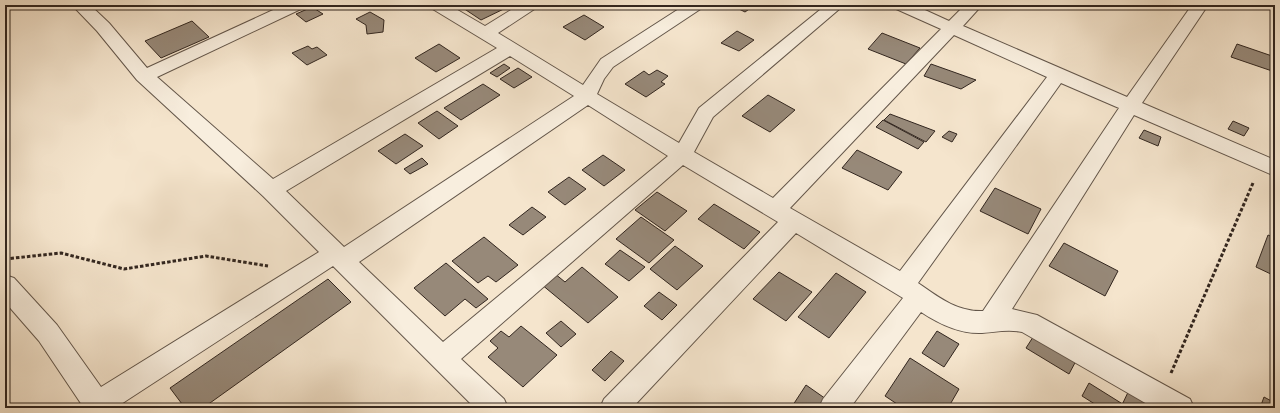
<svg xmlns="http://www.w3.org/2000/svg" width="1280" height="413" font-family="'Libre Caslon Text',serif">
<rect width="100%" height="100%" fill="#f5e5cd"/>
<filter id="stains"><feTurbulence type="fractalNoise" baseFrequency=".005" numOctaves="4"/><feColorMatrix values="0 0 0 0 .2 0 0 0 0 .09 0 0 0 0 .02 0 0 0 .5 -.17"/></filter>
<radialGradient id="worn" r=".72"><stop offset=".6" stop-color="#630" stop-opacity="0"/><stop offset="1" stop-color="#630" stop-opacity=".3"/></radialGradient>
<g fill="#978979" stroke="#32261f">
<path d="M470,5H512L481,20L463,8Z"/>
<path d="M731,5H755L745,12Z"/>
<path d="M312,7L323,14L306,22L296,14Z"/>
<path d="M370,12L384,20L383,32L367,34L366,25L356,19Z"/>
<path d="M584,15L604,27L585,40L563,27Z"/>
<path d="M192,21L209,37L161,58L145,41Z"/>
<path d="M737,31L754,40L739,51L721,43Z"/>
<path d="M882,33L920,48L906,64L868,49Z"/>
<path d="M439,44L460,58L436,72L415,58Z"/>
<path d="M1237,44L1275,57V72L1231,57Z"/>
<path d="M308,46L312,49L317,47L327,55L307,65L292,53Z"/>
<path d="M504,64L510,68L497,77L490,73Z"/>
<path d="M931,64L976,80L961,89L924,76Z"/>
<path d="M518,68L532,77L514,88L500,79Z"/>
<path d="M657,70L668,76L661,82L665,84L646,97L625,84L644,71L649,75Z"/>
<path d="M483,84L500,95L461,120L444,108Z"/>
<path d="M768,95L795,110L770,132L742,116Z"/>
<path d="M437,111L458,126L439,139L418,123Z"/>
<path d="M890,114L935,131L926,142L884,120Z"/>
<path d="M883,120L924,142L918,149L876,127Z"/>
<path d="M1233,121L1249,128L1244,136L1228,129Z"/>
<path d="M1144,130L1161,137L1158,146L1139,138Z"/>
<path d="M949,131L957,134L952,142L942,137Z"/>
<path d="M405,134L423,146L396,164L378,151Z"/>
<path d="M857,150L902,172L888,190L842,168Z"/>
<path d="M603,155L625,170L604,186L582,170Z"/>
<path d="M422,158L428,164L410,174L404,169Z"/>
<path d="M569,177L586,189L565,205L548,192Z"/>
<path d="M995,188L1041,209L1028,234L980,211Z"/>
<path d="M657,192L687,211L665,231L635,210Z"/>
<path d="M714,204L760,232L744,249L698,219Z"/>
<path d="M532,207L546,217L523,235L509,225Z"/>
<path d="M641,217L674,240L649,263L616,239Z"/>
<path d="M1268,235L1275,238V276L1256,267Z"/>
<path d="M484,237L518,265L496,282L488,276L478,283L452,261Z"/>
<path d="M1064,243L1118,271L1105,296L1049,266Z"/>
<path d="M675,246L703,266L677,290L650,269Z"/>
<path d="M620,250L645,267L629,281L605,264Z"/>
<path d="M446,263L488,299L476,308L465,299L445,316L414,288Z"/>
<path d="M582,267L618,297L588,323L541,284L554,273L565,282Z"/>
<path d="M779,272L812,292L786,321L753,299Z"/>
<path d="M836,273L866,292L829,338L798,317Z"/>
<path d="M328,279L351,302L203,408H185L170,388Z"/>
<path d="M659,292L677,305L662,320L644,306Z"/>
<path d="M561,321L576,334L561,347L546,333Z"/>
<path d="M521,326L557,355L523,387L488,357L498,348L490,341L501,331L509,337Z"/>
<path d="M937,331L959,344L944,367L922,353Z"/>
<path d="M1035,334L1077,359L1069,374L1026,348Z"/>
<path d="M611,351L624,361L605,381L592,370Z"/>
<path d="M910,358L959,389L948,408H903L885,396Z"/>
<path d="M1089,383L1121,403L1119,408H1101L1082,396Z"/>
<path d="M806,385L826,399L820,408H791Z"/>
<path d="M1131,386L1147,396L1142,408L1121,407Z"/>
<path d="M1264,397L1275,403V408H1260Z"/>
</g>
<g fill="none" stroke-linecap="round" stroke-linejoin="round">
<defs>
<path id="minor" d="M72,5H90L109,23L147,68L284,5H305L303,8L157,77L273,179L497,48L431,8L429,5H449L485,26L519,5H538L536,8L498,33L583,85L601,59L685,5H704L702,8L613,67L604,79L597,94L679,143L699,108L826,5H844L713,117L694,152L773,198L941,29L894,8L892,5H914L949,21L965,5H982L963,26L1127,97L1192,5H1208L1142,103L1275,160V176L1134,115L1012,309L1037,315L1190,399L1194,408H1154L1022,332C1008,329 995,332 982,333C960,334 939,324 921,312L850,408H819L823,399L903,298L796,233L632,408H600L604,399L778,222L683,165L461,359L504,399L508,408H475L333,266L115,408H84L39,341L5,302V275L14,278L57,325L101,387L319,252L263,196L137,80L97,31ZM954,35L1047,77L900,271L790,208ZM510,56L574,96L344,247L286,191ZM1061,83L1119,108L983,311C957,312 938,297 918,283ZM588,105L668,156L443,342L359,262Z"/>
</defs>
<use href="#minor" stroke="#63564a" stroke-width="2"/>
<g stroke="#32261f" stroke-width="3" stroke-dasharray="3.5 2" stroke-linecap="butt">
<path d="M5,259L61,253L124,269L206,256L268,266"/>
<path d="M1171,373L1253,183"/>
</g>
<use href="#minor" fill="#f8eede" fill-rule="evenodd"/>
</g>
<rect width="1280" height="413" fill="none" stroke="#f5e5cd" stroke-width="20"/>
<rect x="6" y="6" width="1268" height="401" fill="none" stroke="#32261f" stroke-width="2"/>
<rect x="10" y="10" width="1260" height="393" fill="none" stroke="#32261f"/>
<rect width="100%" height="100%" filter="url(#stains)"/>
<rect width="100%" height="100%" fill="url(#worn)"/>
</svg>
